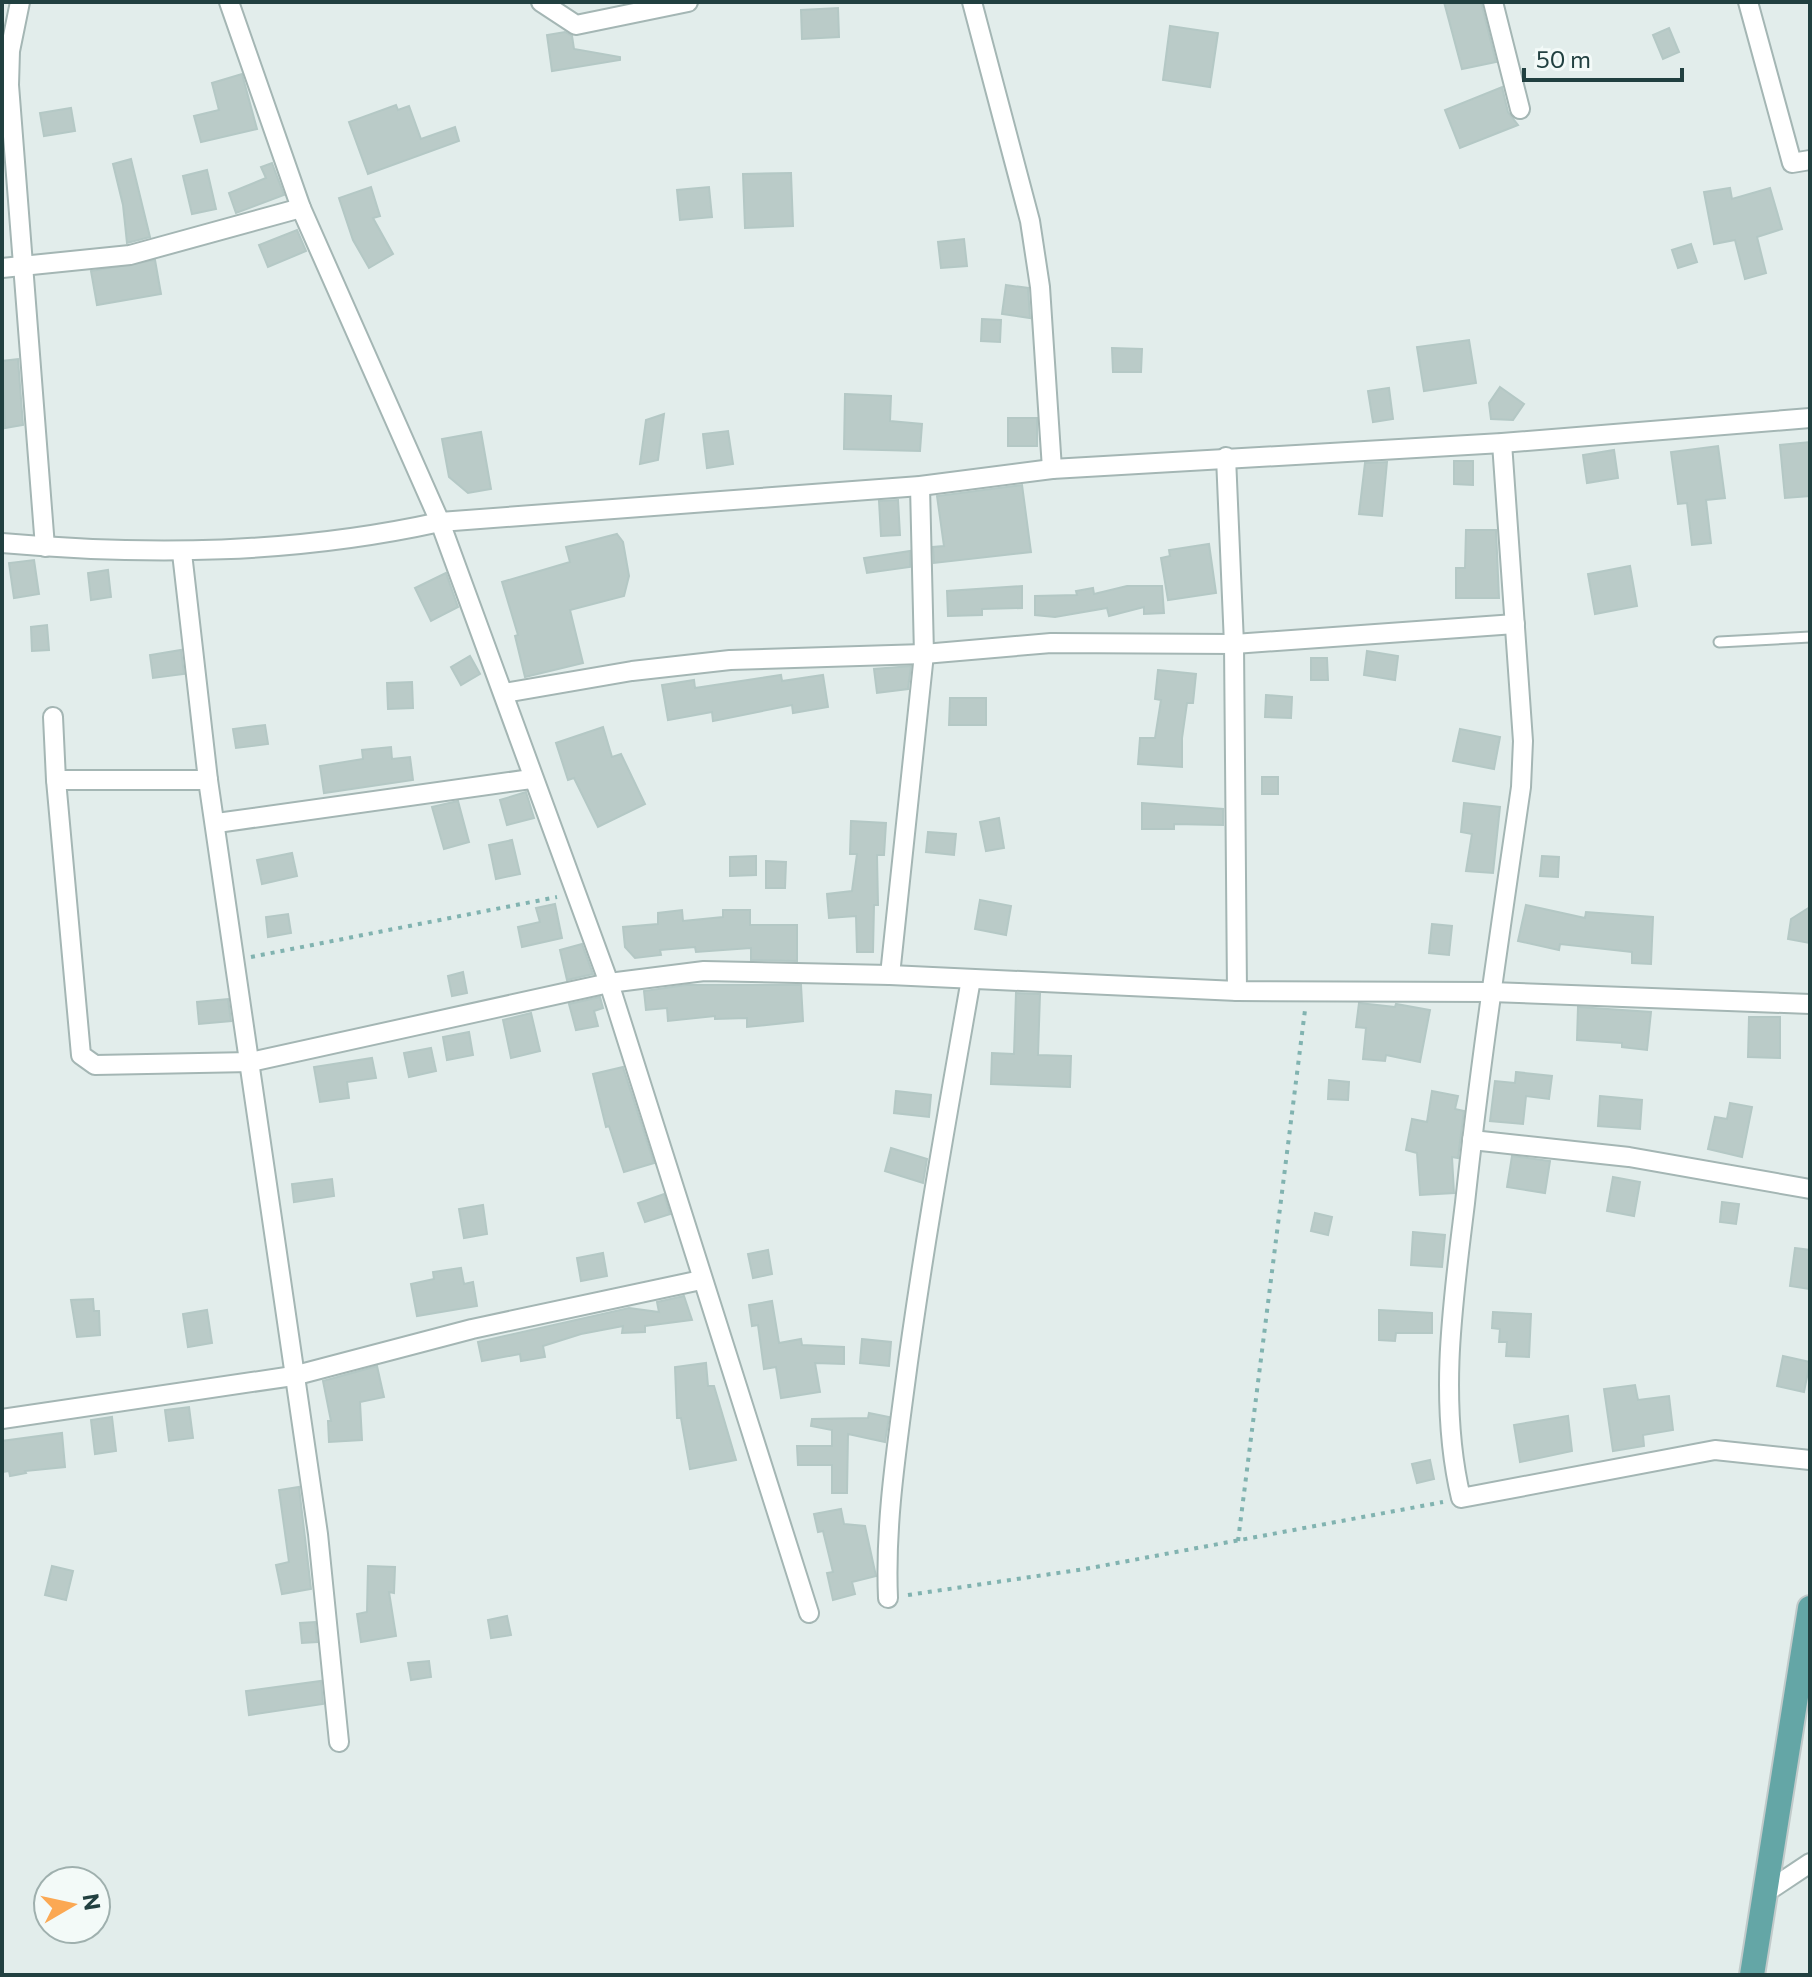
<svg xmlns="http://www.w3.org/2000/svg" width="1812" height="1977" font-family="Commissioner,sans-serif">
<rect width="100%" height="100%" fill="#e2edeb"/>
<g fill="#bacbc8" stroke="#b4c8c5" stroke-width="2">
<path d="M1444,2H1481L1496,62L1462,69Z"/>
<path d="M838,8L839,37L802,39L801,10Z"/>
<path d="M1170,26L1218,33L1210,87L1163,80Z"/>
<path d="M1669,28L1679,52L1663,59L1653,35Z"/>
<path d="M565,32L572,36L574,49L620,57V60L552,71L547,35Z"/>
<path d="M242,74L257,129L201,142L194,116L219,110L212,83Z"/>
<path d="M1502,87L1508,112L1518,125L1460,148L1445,110Z"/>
<path d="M396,105L398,110L409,106L421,139L455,127L459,141L368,174L349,122Z"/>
<path d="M71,108L75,131L44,136L40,113Z"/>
<path d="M131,159L150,237L127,243L123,205L113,164Z"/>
<path d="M272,163L284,195L236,213L229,193L266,178L261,167Z"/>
<path d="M207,170L216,209L192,214L183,176Z"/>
<path d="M791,173L793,226L745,228L743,174Z"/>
<path d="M371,187L380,216L373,218L393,254L369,268L353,240L339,198Z"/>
<path d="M709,187L712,217L680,220L677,190Z"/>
<path d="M1730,188L1732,199L1770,188L1782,229L1757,237L1766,273L1745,279L1735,240L1714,244L1704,192Z"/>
<path d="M297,230L306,251L268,267L259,245Z"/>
<path d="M964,239L967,266L941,268L938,242Z"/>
<path d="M1691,244L1697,262L1678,268L1672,250Z"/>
<path d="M155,260L161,294L97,305L91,271Z"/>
<path d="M1006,285L1028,288L1030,318L1002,314Z"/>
<path d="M982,319L1001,320L1000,342L981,341Z"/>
<path d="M1469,340L1476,383L1424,391L1417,347Z"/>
<path d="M1112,348L1142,349L1141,372H1113Z"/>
<path d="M18,359L23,425L5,428L2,361Z"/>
<path d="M1500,387L1524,404L1513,420L1491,419L1489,403Z"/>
<path d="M1389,388L1393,419L1373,422L1368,391Z"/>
<path d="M845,394L891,396L890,421L922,424L920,451L844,449Z"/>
<path d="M664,414L658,460L640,464L646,420Z"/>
<rect x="1008" y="418" width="29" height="28"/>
<path d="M728,431L733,464L707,468L703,434Z"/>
<path d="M481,432L491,489L468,493L449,477L442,439Z"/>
<path d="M1810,442V496L1785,498L1780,445Z"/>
<path d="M1718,446L1725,498L1706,500L1711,543L1692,545L1687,503L1678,504L1671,452Z"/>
<path d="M1614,450L1618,478L1587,483L1583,455Z"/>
<path d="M1454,461H1473V485L1454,484Z"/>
<path d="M1387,462L1382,516L1359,514L1365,463Z"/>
<path d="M1022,485L1031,552L934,563L933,547L944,546L937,496Z"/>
<path d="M898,500L900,535L881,536L879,501Z"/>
<path d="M1466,530H1496L1499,598H1456V568H1465Z"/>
<path d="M617,534L623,542L629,576L624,596L570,610L583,663L525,677L515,636L518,635L502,582L570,562L566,547Z"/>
<path d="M1209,544L1216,593L1168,600L1161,558L1170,556L1169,550Z"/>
<path d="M910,551V567L867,573L864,558Z"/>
<path d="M34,560L39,594L14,598L9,563Z"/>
<path d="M1630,566L1637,606L1595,614L1588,574Z"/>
<path d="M108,570L111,597L91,600L88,573Z"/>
<path d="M446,573L458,607L431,621L415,588Z"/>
<path d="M1022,586V608L982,609V615L948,616L947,591Z"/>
<path d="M1127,586H1162L1164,613L1144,614V607L1109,616L1107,608L1055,617L1035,615V596L1077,595L1076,591L1093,588L1094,594Z"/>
<path d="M47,625L49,650L32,651L31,627Z"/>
<path d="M181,650L184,674L153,678L150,655Z"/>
<path d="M1367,651L1398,656L1395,680L1364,675Z"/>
<path d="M470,656L480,674L461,685L451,667Z"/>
<path d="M1311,658H1327L1328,680H1311Z"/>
<path d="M911,666L908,689L877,693L874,669Z"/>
<path d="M1158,670L1196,674L1193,703H1187L1182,738V767L1138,764L1140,738H1155L1161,700L1155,699Z"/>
<path d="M781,675L782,681L823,675L828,707L793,713L792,705L713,721L712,712L668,720L662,685L694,680L695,688Z"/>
<path d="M412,682L413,708L388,709L387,683Z"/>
<path d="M1266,695L1292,697L1291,718L1265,717Z"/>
<path d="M950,698H986V725H949Z"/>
<path d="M265,725L268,744L236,748L233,729Z"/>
<path d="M603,727L612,757L621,754L645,804L598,827L574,778L568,780L556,743Z"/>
<path d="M1460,729L1500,737L1494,769L1453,761Z"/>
<path d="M391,747L392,759L410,757L413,780L324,793L320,766L363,759L362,750Z"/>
<rect x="1262" y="777" width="16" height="17"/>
<path d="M526,792L534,818L507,825L500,800Z"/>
<path d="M458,801L469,842L444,849L432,807Z"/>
<path d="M1142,803L1223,809V825L1174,824V829H1142Z"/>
<path d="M1464,803L1500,807L1493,873L1466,871L1472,834L1461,832Z"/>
<path d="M999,818L1004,848L986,851L980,822Z"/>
<path d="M851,821L886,823L884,855H877L878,905H874L873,952H857L856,916L829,918L827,894L852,891L857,854H850Z"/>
<path d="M928,832L956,834L954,855L926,852Z"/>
<path d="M512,840L520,874L496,879L489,845Z"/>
<path d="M292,853L297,876L262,884L257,860Z"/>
<path d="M756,856V875L730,876V857Z"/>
<path d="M1542,856L1559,857L1558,877L1540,876Z"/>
<path d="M766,861L786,862L785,888H766Z"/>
<path d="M980,900L1011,906L1006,935L975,929Z"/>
<path d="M555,904L562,938L522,947L518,927L540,922L536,908Z"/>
<path d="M1526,905L1585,918L1586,912L1653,917L1651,964L1632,963V952L1560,944L1559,950L1518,941Z"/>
<path d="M1810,907V943L1788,939L1791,919Z"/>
<path d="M682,910L683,921L723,917V910H750V925H797V961L751,960V948L696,952L695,947L660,950L661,955L635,958L625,947L623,927L658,924V913Z"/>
<path d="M288,914L291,933L268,937L266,917Z"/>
<path d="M1432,924L1452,926L1449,955L1429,953Z"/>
<path d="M582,944L593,974L567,980L560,950Z"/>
<path d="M463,972L467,993L452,996L448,976Z"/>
<path d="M686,985H801L803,1021L747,1027V1018L715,1019V1016L668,1021L667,1008L646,1010L644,991Z"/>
<path d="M1016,993L1040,994L1038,1055L1071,1056L1070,1087L991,1084L992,1053L1014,1054Z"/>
<path d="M600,997L603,1008L594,1011L598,1026L576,1030L569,1004Z"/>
<path d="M228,999L231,1021L199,1024L197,1002Z"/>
<path d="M1359,1003L1395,1007L1396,1004L1430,1010L1420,1062L1386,1055L1385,1061L1363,1059L1366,1028L1356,1027Z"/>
<path d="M1578,1007L1651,1012L1647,1050L1622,1047V1043L1577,1040Z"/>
<path d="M531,1013L540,1051L511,1058L503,1020Z"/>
<path d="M1749,1017H1780V1058L1748,1057Z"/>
<path d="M469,1032L473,1055L447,1060L443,1037Z"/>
<path d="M431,1048L436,1071L409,1077L404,1053Z"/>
<path d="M372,1058L376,1078L347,1082L349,1098L320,1102L314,1067Z"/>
<path d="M623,1067L654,1163L624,1172L609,1126L606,1127L593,1074Z"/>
<path d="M1516,1072L1552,1076L1549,1099L1526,1096L1523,1124L1490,1121L1495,1081L1515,1083Z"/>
<path d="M1329,1080L1349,1082L1348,1100L1328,1099Z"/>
<path d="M896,1091L931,1095L929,1117L894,1113Z"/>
<path d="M1432,1091L1458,1096L1455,1109L1464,1111L1458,1158L1452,1157L1454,1193L1420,1195L1417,1153L1406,1150L1412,1119L1427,1122Z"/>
<path d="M1600,1096L1642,1100L1640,1129L1598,1126Z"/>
<path d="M1730,1103L1752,1107L1742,1157L1708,1149L1715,1117L1727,1119Z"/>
<path d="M891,1148L927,1159L923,1183L885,1171Z"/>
<path d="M1512,1156L1550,1161L1545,1193L1507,1187Z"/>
<path d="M1613,1177L1640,1182L1634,1216L1607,1211Z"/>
<path d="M332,1179L334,1196L294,1202L292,1184Z"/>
<path d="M664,1194L670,1214L645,1222L638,1203Z"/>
<path d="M1722,1202L1739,1204L1736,1224L1720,1222Z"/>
<path d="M483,1205L487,1234L464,1238L459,1209Z"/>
<path d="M1315,1213L1332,1217L1328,1235L1311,1231Z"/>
<path d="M1413,1232L1445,1235L1442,1267L1411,1265Z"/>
<path d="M1795,1248L1810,1250V1289L1790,1286Z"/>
<path d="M768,1250L772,1274L753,1278L748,1254Z"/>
<path d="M603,1253L607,1276L581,1281L577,1258Z"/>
<path d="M461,1268L464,1284L473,1282L477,1306L417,1316L411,1284L434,1279L433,1272Z"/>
<path d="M684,1296L692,1320L645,1326V1332L622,1333L623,1326L581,1334L543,1346L545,1357L521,1361L520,1354L482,1361L478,1342L629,1308L659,1312L657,1302Z"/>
<path d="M93,1299L94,1311H99L100,1335L77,1337L71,1300Z"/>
<path d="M772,1301L779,1343L801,1339L802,1345L844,1347V1364L815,1363L820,1392L781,1398L776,1367L764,1369L758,1325L752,1326L749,1305Z"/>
<path d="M207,1310L212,1343L188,1347L183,1314Z"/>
<path d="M1379,1310L1432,1313V1333H1396L1395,1341L1379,1340Z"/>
<path d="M1493,1312L1531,1314L1529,1357L1506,1356L1507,1342H1499L1500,1329L1492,1328Z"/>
<path d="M862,1339L891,1342L889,1366L860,1363Z"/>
<path d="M1783,1356L1810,1362L1804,1392L1777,1386Z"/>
<path d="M706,1363L708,1386H714L736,1460L690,1469L681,1418H677L675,1367Z"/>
<path d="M377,1366L384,1397L360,1402L362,1440L329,1442L328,1421H331L323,1381Z"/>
<path d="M1635,1385L1638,1400L1669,1396L1673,1430L1643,1435L1644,1446L1613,1451L1604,1389Z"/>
<path d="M189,1407L193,1438L169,1441L165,1410Z"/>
<path d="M869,1413L889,1417L885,1442L848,1434L847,1493H832V1465H798L797,1446H832V1430L811,1426L812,1419L868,1418Z"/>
<path d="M1568,1416L1572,1451L1520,1462L1514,1425Z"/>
<path d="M112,1417L116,1451L95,1454L91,1420Z"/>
<path d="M62,1433L65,1467L25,1471L26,1473L10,1476L9,1471L2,1472V1441Z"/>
<path d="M1430,1460L1434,1479L1417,1483L1412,1464Z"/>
<path d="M299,1487L311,1589L282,1594L276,1565L289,1562L279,1490Z"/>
<path d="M841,1509L844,1524L865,1526L876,1576L852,1582L855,1594L833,1600L827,1573L833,1572L823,1531L818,1532L814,1514Z"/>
<path d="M52,1566L73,1571L66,1600L45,1595Z"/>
<path d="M368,1566L395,1567L394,1593L389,1592L396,1636L361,1642L357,1614L367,1612Z"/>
<path d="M507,1616L511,1635L491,1638L488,1620Z"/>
<path d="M315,1622L317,1642L302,1643L300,1623Z"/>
<path d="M429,1661L431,1677L411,1680L408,1663Z"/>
<path d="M321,1681L323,1704L249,1715L246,1691Z"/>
</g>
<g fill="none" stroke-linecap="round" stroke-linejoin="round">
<defs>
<path id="lane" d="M1719,642L1810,637"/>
<g id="street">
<path d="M20,2L10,51L9,85L45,547"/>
<path d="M229,2L301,208L440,522L609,983L809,1613"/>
<path d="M541,2L576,25L688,2"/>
<path d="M972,2L1030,221L1040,287L1052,469"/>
<path d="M1493,2L1520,109"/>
<path d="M1748,2L1792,163L1810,160"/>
<path d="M2,268L130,255L301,208"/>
<path d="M1502,443L1523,741L1521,787C1501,925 1480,1064 1465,1203C1453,1301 1438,1401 1461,1498L1715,1450L1810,1460"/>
<path d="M1226,457L1234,644L1237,991"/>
<path d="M2,543C150,556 295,554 440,522L920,486L1052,469L1502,443L1810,418"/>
<path d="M182,553L208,780L318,1534L339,1742"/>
<path d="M504,693L632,671L730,660L924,654L1051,643L1234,644L1515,624"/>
<path d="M53,717L56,780H208"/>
<path d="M56,780L81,1055L95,1065L251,1062L609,983L704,971L890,975L1237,991L1491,992L1810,1004"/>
<path d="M217,823L531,779"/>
<path d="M890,975L924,654L920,486"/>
<path d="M1472,1140L1629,1157L1810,1189"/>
<path d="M2,1419L293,1376L472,1329L701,1280"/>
<path d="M888,1598C885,1529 895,1460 904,1392C922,1254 947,1116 971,979"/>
<path d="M1765,1893L1810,1863"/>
</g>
<path id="primary" d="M1752,1975L1810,1608"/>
</defs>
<use href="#lane" stroke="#a4b6b4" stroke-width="13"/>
<use href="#street" stroke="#a4b6b4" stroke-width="22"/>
<use href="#primary" stroke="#c1caca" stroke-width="28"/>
<g stroke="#81b3b0" stroke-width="4" stroke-dasharray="4 6" stroke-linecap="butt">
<path d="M251,957L557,897"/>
<path d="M1238,1541L1305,1010"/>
<path d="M908,1595L1085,1569L1443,1502"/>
</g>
<use href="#lane" stroke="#fff" stroke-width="9"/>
<use href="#street" stroke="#fff" stroke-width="18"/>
<use href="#primary" stroke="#64a6a6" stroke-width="24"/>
</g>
<rect width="1812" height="1977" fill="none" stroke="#214040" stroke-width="8"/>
<g transform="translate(72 1905) rotate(81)"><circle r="38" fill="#f3faf8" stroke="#9fb0ae" stroke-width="2"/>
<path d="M0-6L14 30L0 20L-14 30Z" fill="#fba853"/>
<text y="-12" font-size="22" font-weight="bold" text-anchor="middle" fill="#214040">N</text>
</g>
<path d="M1524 68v12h158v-12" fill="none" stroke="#214040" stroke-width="4"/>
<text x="1536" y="68" font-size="24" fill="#214040" stroke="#f3faf8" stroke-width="6" paint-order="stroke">50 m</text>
</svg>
